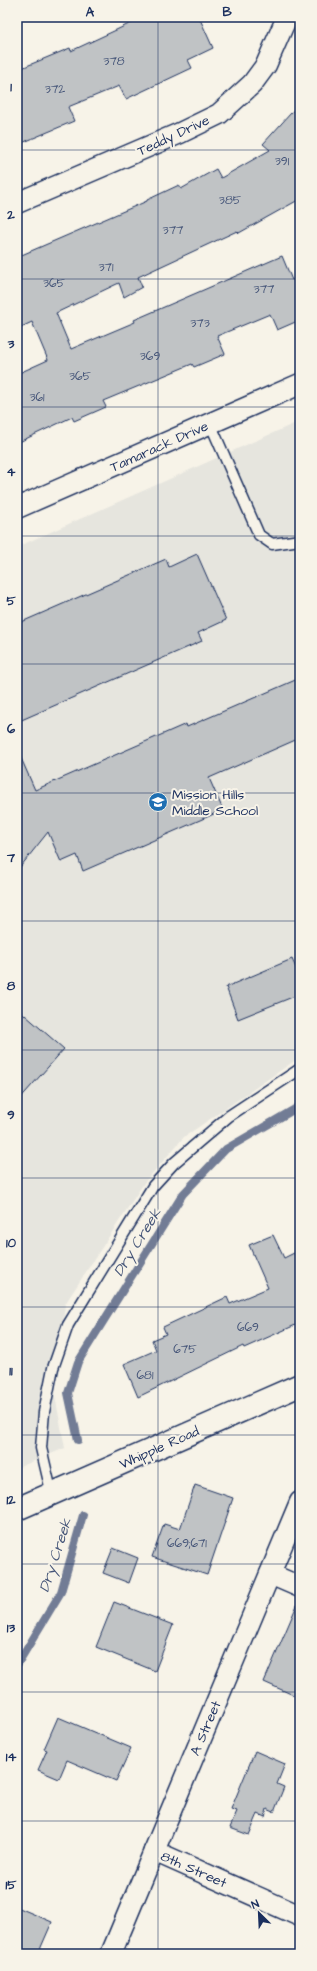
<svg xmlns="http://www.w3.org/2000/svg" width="317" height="1971" font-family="'Architects Daughter',sans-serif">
<rect width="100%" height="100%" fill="#f7f3e8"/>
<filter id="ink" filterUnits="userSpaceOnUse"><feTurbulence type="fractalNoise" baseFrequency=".025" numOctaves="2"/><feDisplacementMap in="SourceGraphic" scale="8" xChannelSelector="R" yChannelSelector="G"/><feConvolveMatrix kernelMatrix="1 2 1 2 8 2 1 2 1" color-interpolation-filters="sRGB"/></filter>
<g filter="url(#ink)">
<path fill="#e6e5de" d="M300,421V1057L184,1137L144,1183L65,1304L55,1396L65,1448L17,1468V547Z"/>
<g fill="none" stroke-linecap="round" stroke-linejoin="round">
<g stroke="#727c95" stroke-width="8">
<path d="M78,1440L68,1393L78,1362L183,1194L226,1149L300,1106"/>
<path d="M17,1665L61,1592L83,1515"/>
</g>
</g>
<g fill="#c0c3c5" stroke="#1b2f5e">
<path d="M144,17H199L213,48L188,60L192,68L126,99L119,86L68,107L74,121L17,145V70L70,48L71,51Z"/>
<path d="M300,103V199L239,233L237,231L138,277L142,287L124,297L119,283L56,313L71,349L135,322L134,320L282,256L292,280L300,277V320L277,330L270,314L217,336L225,354L194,367L192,364L103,401L106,407L74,421L72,417L17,443V374L48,360L32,322L17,329V257L147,201V200L179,185L181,189L216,169L221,178L270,150L263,144Z"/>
<path d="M197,554L226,620L198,633L202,641L17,722V624L166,559L169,567Z"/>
<path d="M300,678V738L209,778L223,810L83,871L77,855L61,862L48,832L17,871V749L35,790L186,724L187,727Z"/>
<path d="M292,959L300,977V994L238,1019L226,987Z"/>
<path d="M17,1008L64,1049L17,1102Z"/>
<path d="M273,1235L284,1258L294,1253L300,1265V1323L244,1348L243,1346L138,1397L124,1364L156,1350L152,1340L166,1334L163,1327L227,1297L230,1304L268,1288L249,1245Z"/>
<path d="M195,1485L233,1498L207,1575L152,1557L164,1524L180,1529Z"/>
<path d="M113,1548L138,1558L129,1583L103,1573Z"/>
<path d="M300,1598V1698L264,1682Z"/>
<path d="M114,1602L173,1625L155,1671L96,1647Z"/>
<path d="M58,1717L131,1748L116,1781L67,1760L59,1779L38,1770L47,1750L44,1749Z"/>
<path d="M255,1751L285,1764L277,1784L284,1787L274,1812L267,1809L265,1817L258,1814L249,1835L230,1828L237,1811L231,1809Z"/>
<path d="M17,1907L52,1922L38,1954H17Z"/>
</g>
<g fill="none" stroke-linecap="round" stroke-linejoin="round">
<defs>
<g id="lane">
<path d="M210,423L259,535L272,544L300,540"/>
<path d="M52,1495L41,1448L44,1412L53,1368L68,1325L153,1186L174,1163L229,1116L300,1069"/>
</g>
<g id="street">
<path d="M17,203L180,133L219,114L252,84L266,65L287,17"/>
<path d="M17,508L300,384"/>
<path d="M270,1574L300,1587"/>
<path d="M154,1851L300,1916"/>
<path d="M111,1954L300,1502"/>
</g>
<path id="secondary" d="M17,1509L300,1385"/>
</defs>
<use href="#lane" stroke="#1b2f5e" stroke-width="13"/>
<use href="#street" stroke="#1b2f5e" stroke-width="23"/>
<use href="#secondary" stroke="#1b2f5e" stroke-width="25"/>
<use href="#lane" stroke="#f7f3e8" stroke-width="10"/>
<use href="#street" stroke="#f7f3e8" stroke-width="20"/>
<use href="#secondary" stroke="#f7f3e8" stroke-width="22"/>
</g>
</g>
<path fill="none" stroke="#1b2f5e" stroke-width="1" stroke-opacity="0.55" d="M158,17V1954M17,150H300M17,279H300M17,407H300M17,536H300M17,664H300M17,793H300M17,921H300M17,1050H300M17,1178H300M17,1307H300M17,1435H300M17,1564H300M17,1692H300M17,1821H300"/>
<defs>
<symbol id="school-disc" viewBox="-11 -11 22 22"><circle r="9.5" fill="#1f6fb2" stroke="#f7f3e8"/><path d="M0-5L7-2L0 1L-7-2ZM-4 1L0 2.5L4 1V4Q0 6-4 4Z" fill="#fff"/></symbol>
</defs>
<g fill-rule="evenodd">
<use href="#school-disc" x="147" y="791" width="22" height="22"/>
</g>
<g text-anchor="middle" stroke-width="4" stroke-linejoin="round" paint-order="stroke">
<g font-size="12" fill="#445478">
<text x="114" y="65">378</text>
<text x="55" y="93">372</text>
<text x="282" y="165">391</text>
<text x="230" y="204">385</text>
<text x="173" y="234">377</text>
<text x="106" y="271">371</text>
<text x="54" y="287">365</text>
<text x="264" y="293">377</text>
<text x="200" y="327">373</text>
<text x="150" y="360">369</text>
<text x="80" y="380">365</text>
<text x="37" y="401">361</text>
<text x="248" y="1331">669</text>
<text x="185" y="1353">675</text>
<text x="145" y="1379">681</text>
<text x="187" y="1547">669;671</text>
</g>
<g font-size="14" fill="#1b2f5e" stroke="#f7f3e8">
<text transform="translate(173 135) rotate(-25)" y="5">Teddy Drive</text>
<text transform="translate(159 446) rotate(-24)" y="5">Tamarack Drive</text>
<text transform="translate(159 1447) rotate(-24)" y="5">Whipple Road</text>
<text transform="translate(205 1728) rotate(-67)" y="5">A Street</text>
<text transform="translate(194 1869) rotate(24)" y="5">8th Street</text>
</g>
<g font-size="14" fill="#1b2f5e" stroke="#f7f3e8" text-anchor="start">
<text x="172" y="799">Mission Hills<tspan x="172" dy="16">Middle School</tspan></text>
</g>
<g font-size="15" font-style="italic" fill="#465679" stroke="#f7f3e8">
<text transform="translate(137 1242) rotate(-58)" y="5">Dry Creek</text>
<text transform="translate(55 1555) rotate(-72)" y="5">Dry Creek</text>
</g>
</g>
<rect width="317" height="1971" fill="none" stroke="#f7f3e8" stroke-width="44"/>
<g transform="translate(259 1913) rotate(336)" stroke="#f7f3e8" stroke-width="3" paint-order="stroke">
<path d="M0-3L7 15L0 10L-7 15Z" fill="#1b2f5e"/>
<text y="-6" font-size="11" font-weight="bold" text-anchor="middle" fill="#1b2f5e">N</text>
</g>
<rect x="22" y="22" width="273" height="1927" fill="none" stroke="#1b2f5e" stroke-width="1.5"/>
<g font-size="13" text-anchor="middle" font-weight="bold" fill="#1b2f5e">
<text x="90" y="16">A</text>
<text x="227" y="16">B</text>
<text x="11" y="91">1</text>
<text x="11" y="219">2</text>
<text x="11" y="348">3</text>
<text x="11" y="476">4</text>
<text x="11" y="605">5</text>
<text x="11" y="733">6</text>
<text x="11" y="862">7</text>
<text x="11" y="990">8</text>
<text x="11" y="1119">9</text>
<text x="11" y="1247">10</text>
<text x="11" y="1375">11</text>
<text x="11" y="1504">12</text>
<text x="11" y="1632">13</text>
<text x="11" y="1761">14</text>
<text x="11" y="1889">15</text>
</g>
</svg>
